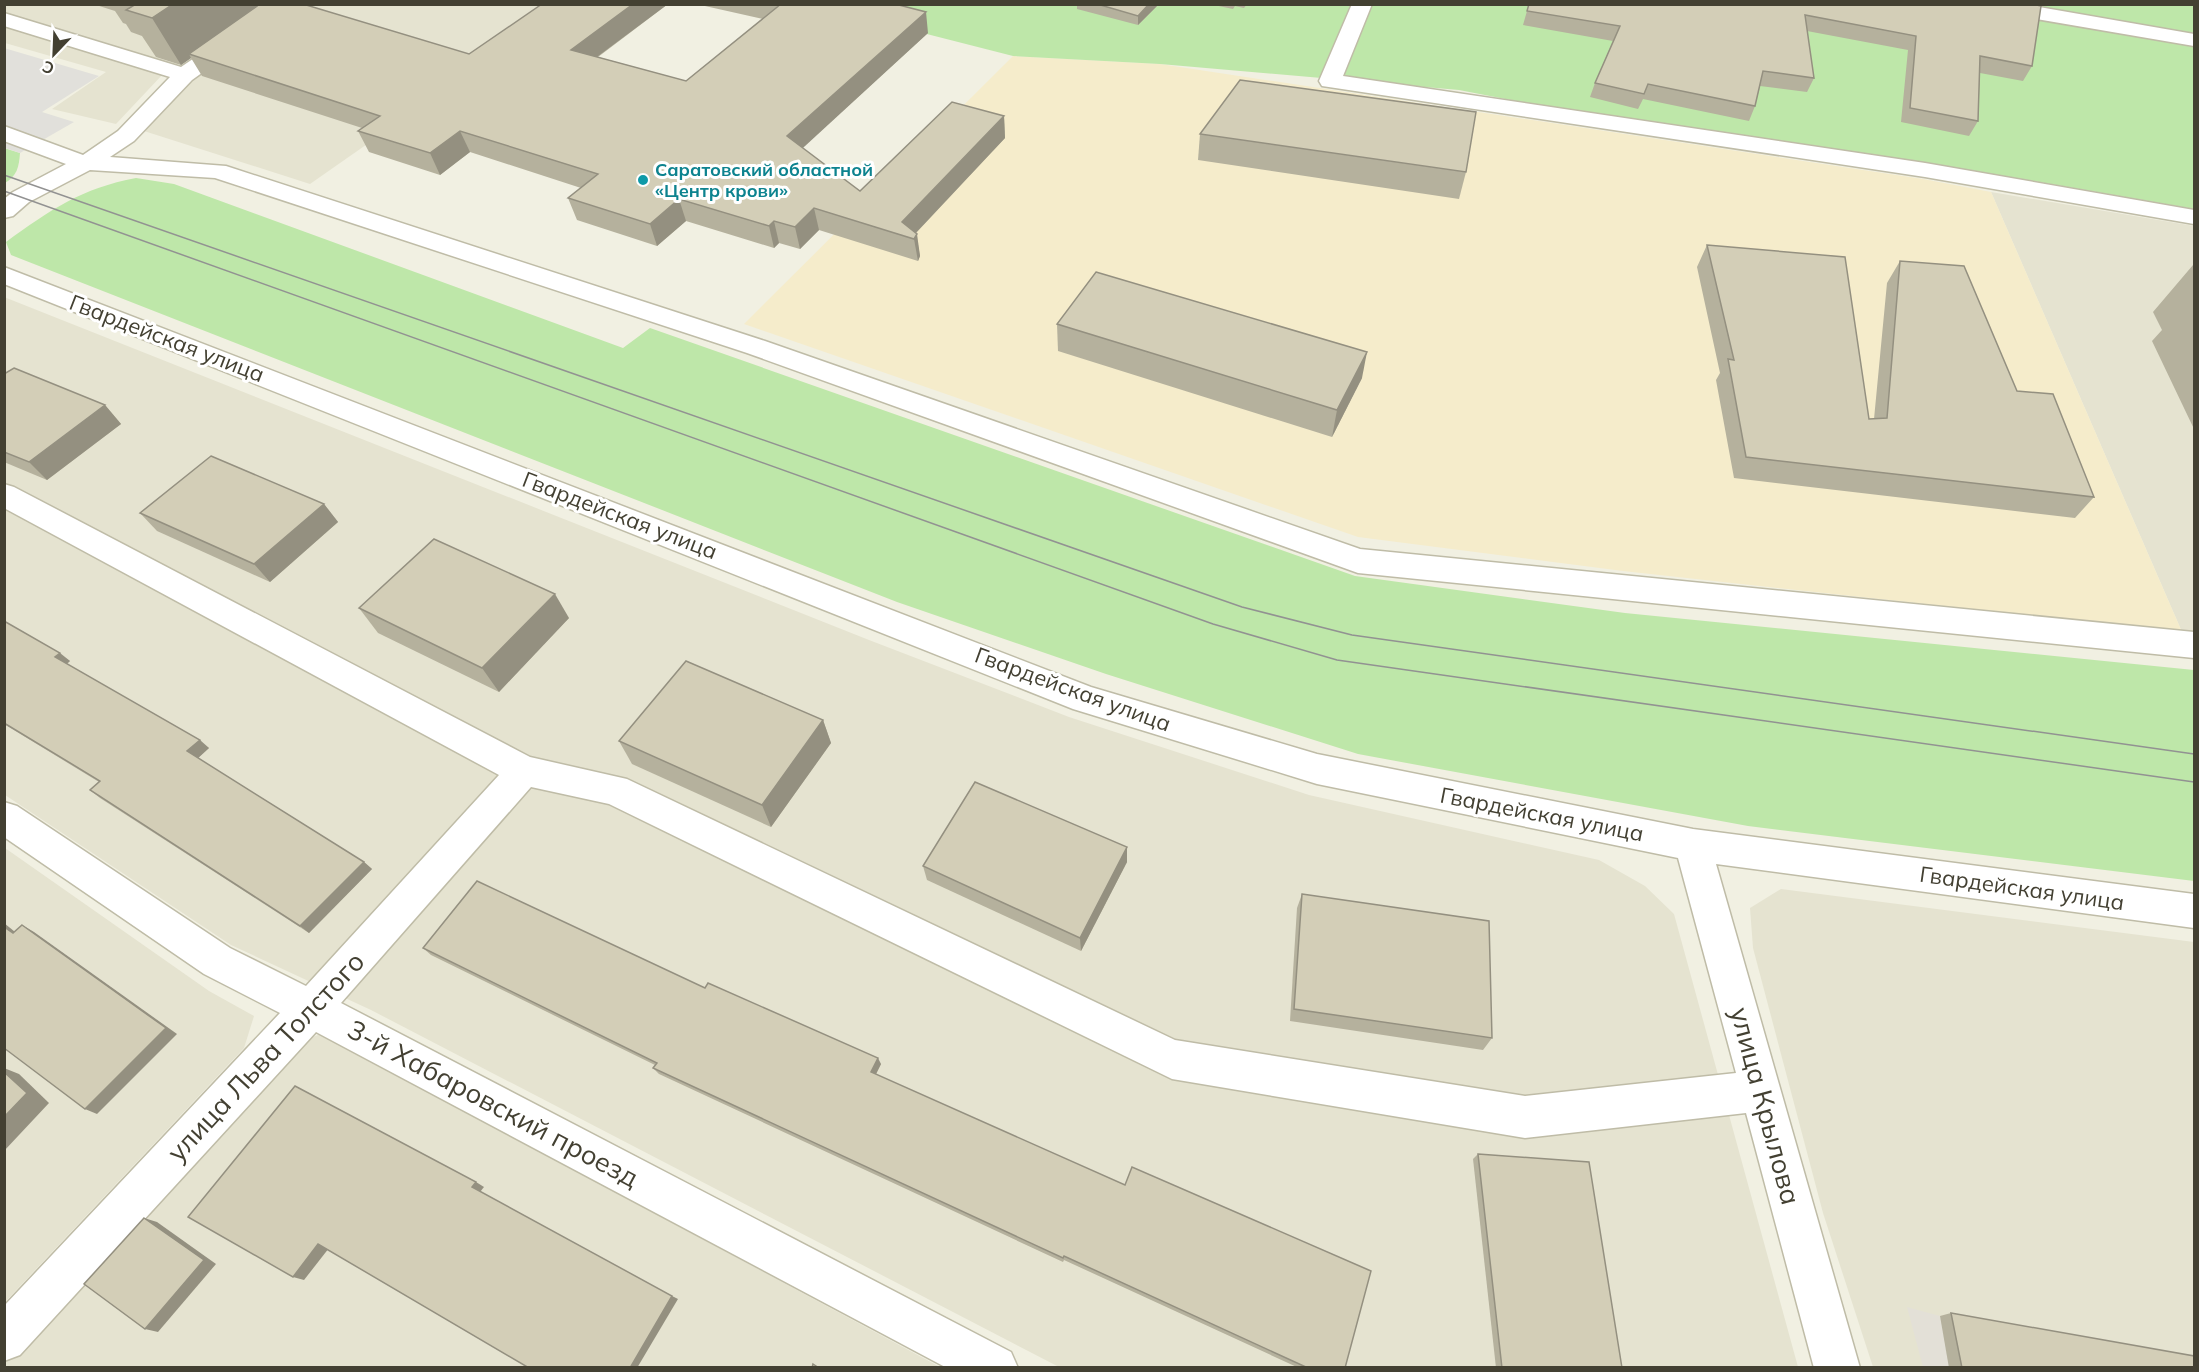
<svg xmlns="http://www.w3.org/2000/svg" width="2199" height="1372" font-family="Mulish,sans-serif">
<rect width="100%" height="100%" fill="#f1f0e2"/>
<g fill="#e5e3d0">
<path d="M4,5H268L163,74L116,124L52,109L106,72L5,43Z"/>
<path d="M306,5H566L310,184L144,131L191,82Z"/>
<path d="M1991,192L2194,226V633L2182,632Z"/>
<path d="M4,297L869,640L1069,717L1309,795L1599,860L1645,886L1674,914L1798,1367H1059L371,1010L231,945L5,795Z"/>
<path d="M5,848L209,991L254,1016L244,1048L5,1302Z"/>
<path d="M1781,889L2194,942V1367H1873L1823,1213L1753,948L1750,908Z"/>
<path d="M321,1034L940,1367L5,1368L4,1359L295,1043Z"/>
</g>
<path fill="#f5eccb" d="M1013,56L1160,64L1923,179L1991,192L2182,632L1623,571L1358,537L744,324Z"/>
<path fill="#e3e0d7" d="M1907,1307L1940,1316L2194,1367H1923Z"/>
<g fill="#bee7a9">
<path d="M813,5H2194V209L1935,164L1546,107L1459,90L1160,64L1013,56Z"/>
<path d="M4,148L20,153C19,167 17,176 5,183Z"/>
<path d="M136,178L174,184L623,348L650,328L1355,576L1625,613L2194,670V881L1748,826L1358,754L1106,674L897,602L11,255L6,242C50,210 82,188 136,178Z"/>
</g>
<path fill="#e1e0db" d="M4,48L99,76L42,112L74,122L20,153L5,148Z"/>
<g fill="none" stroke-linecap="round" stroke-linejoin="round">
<defs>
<g id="minor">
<path d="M274,4H298L192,80L134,141L110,157L226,166L765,341L1360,549L2194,632V658L1358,573L747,353L215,178L90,170L29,202L13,216L4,218V199L13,192L66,164L4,141V126L83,155L118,131L170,77L4,26V13L181,67Z"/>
<path d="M1352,4H1372L1343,76L1925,163L2194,210V224L1925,177L1322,86L1319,81Z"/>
<path d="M1973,4H2022L2194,34V46L1983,10L1976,8Z"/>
<path d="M4,267L1091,687L1317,754L1693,829L2194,894V928L1716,864L1860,1368H1814L1746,1113L1525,1138L1172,1079L609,804L531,787L341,1003L1011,1352L1018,1368H947L316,1032L20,1355L4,1361V1306L280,1013L204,974L4,837V802L17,806L230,948L306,986L499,775L4,508V484L14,487L530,757L627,779L1175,1040L1525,1096L1736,1073L1678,858L1317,784L1073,709L4,284Z"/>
</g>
</defs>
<use href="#minor" stroke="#bfbca7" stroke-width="3"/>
<use href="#minor" fill="#fff" fill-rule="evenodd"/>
<g stroke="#929292" stroke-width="1.5">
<path d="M4,175L1242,607L1352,635L2194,754"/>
<path d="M4,191L1213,624L1337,660L2194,782"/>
</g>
</g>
<g fill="#b5b19d">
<path d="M93,4H259L469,54L668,4L598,57L686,81L763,19L696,4H895L928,33L802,148L860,191L1004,116L1005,138L916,233L920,256L918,261L819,230L800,249L779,243L774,248L686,221L657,246L577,220L568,198L581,188L470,152L440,175L369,152L358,131L362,128L202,76L191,58L181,65L156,57L142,36L131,32L126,24L123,23L115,11Z"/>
<path d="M1077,4H1159L1138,25L1077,9Z"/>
<path d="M1209,4H1247L1244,8L1235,6L1233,9Z"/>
<path d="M1529,4H2032V66L2023,81L1980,73L1978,121L1969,136L1901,122L1908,50L1807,31L1814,78L1807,92L1760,86L1755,106L1749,121L1643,99L1638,109L1590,97L1595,83L1613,41L1523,25Z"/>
<path d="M1200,134L1466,172L1459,199L1198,160Z"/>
<path d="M1707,245L1869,419H1874L1887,283L1900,261L2017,391L2094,497L2075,518L1734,478L1716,380L1720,373L1697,267Z"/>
<path d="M2193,265H2194V429L2152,341L2162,330L2153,312Z"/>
<path d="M1057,324L1362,378L1332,437L1058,351Z"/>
<path d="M4,374L105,405L121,424L47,480L4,462Z"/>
<path d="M324,504L338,522L270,582L157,531L140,513Z"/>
<path d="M359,608L569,618L499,692L378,633Z"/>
<path d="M4,621L70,661L67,664L209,748L198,758L364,862L372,869L309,933L100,798L90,790L99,782L4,724Z"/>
<path d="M823,720L831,743L771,827L632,764L619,741Z"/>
<path d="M1127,847V862L1081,951L927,880L923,866Z"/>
<path d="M1302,894L1492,1038L1483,1050L1290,1021L1297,908Z"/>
<path d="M423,948L705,988L881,1064L876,1074L1345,1368H1299L1064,1260L1063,1262L659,1074L653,1068L655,1065L431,955Z"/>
<path d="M1478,1154L1622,1368H1496L1473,1159Z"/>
<path d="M1951,1313L2194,1368H1949L1940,1316Z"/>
</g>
<g fill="#949080">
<path d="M173,4H259L262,10L189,54L191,58L181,65L152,18Z"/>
<path d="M633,4H668L578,71L571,50Z"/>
<path d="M1149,4H1159L1138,25V16Z"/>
<path d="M926,12L928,33L792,158L787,136Z"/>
<path d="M1004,116L1005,138L911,238L902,222Z"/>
<path d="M460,131L470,152L440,175L430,153Z"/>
<path d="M679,199L686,221L657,246L650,224Z"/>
<path d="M814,208L819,230L800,249L795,227Z"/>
<path d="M774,221L779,243L774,248L769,226Z"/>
<path d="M917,234L920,256L918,261L914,239Z"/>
<path d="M1367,352L1362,378L1332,437L1337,410Z"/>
<path d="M105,405L121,424L47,480L29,462Z"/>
<path d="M324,504L338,522L270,582L254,564Z"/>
<path d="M555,594L569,618L499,692L482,668Z"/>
<path d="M60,653L70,661L65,665L55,657Z"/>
<path d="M823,720L831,743L771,827L762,805Z"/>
<path d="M200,740L209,748L197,759L187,751Z"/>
<path d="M1127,847V862L1081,951L1080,938Z"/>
<path d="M364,862L372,869L309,933L300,926Z"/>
<path d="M4,923L25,940L13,933L4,927Z"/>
<path d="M22,925L34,932L177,1034L97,1114L85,1109Z"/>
<path d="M878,1058L881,1064L874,1078L871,1072Z"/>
<path d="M4,1068L19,1074L49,1103L4,1151Z"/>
<path d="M476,1182L484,1187L480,1192L472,1187Z"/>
<path d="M144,1218L157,1222L216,1264L158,1332L145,1329Z"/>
<path d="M318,1244L329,1248L304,1280L293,1277Z"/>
<path d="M672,1296L678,1299L637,1368H630Z"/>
</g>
<g fill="#d3ceb7" stroke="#949080" stroke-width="1.5">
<path d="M136,4H173L152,18L126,10Z"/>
<path d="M260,4H303L469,54L542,4H633L571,50L686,81L781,4H895L926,12L787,136L860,191L952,102L1004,116L902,222L917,234L914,239L814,208L795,227L774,221L769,226L679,199L650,224L568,198L598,174L460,131L430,153L358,131L380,116L189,54Z"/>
<path d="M1097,4H1149L1138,16Z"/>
<path d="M1529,4H2032L2041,6L2032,66L1980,56L1978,121L1910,108L1916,36L1805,15L1814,78L1763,71L1755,106L1648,84L1644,94L1595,83L1620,26L1527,11Z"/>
<path d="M1240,80L1476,112L1466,172L1200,134Z"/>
<path d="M1707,245L1845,257L1869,419L1887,418L1900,261L1964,266L2017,391L2053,394L2094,497L1746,457L1728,359L1734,360Z"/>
<path d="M1096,272L1367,352L1337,410L1057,324Z"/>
<path d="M14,368L105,405L29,462L4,452V374Z"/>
<path d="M211,456L324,504L254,564L140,513Z"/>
<path d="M434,539L555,594L482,668L359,608Z"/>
<path d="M4,621L60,653L55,657L200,740L187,751L364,862L300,926L90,790L100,781L4,723Z"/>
<path d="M686,661L823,720L762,805L619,741Z"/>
<path d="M975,782L1127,847L1080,938L923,866Z"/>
<path d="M477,881L705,988L708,983L878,1058L871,1072L1125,1185L1132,1167L1371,1271L1345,1368H1308L1064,1256L1063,1258L653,1068L657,1063L423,948Z"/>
<path d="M1302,894L1489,921L1492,1038L1294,1009Z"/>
<path d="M22,925L166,1028L85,1109L4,1048V927L13,933Z"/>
<path d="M4,1072L27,1093L4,1117Z"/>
<path d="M295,1086L476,1182L472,1187L672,1296L630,1368H529L318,1244L293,1277L188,1217Z"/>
<path d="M1478,1154L1589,1162L1622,1368H1502Z"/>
<path d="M144,1218L204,1260L145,1329L84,1284Z"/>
<path d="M1951,1313L2194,1356V1368H1962Z"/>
<path d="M813,1364L819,1368H812Z"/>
</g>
<circle fill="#0f9aa8" stroke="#fff" stroke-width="2" cx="643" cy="180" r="6"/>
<g text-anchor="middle" stroke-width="6" stroke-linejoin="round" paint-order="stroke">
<g font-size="18" font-weight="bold" fill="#0d838f" stroke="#fff" text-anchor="start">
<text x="655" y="176">Саратовский областной<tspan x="655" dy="21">«Центр крови»</tspan></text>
</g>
<g font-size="22" fill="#434032" stroke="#fff">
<text transform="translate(167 338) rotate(21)" y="8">Гвардейская улица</text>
<text transform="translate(620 515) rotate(21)" y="8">Гвардейская улица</text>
<text transform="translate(1073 689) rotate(20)" y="8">Гвардейская улица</text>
<text transform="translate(1542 814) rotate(11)" y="8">Гвардейская улица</text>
<text transform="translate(2022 888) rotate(8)" y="8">Гвардейская улица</text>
</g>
<g font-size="27" fill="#434032" stroke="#fff">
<text transform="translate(266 1057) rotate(-47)" y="9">улица Льва Толстого</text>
<text transform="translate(493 1104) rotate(28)" y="9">3-й Хабаровский проезд</text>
<text transform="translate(1765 1106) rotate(75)" y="9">улица Крылова</text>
</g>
</g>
<rect width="2199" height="1372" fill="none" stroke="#434032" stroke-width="12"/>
<g transform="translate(54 54) rotate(203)" stroke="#ffffff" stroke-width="4.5" paint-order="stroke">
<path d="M0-4.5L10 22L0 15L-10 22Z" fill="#434032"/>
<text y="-9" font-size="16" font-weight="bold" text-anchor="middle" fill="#434032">С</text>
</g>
</svg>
